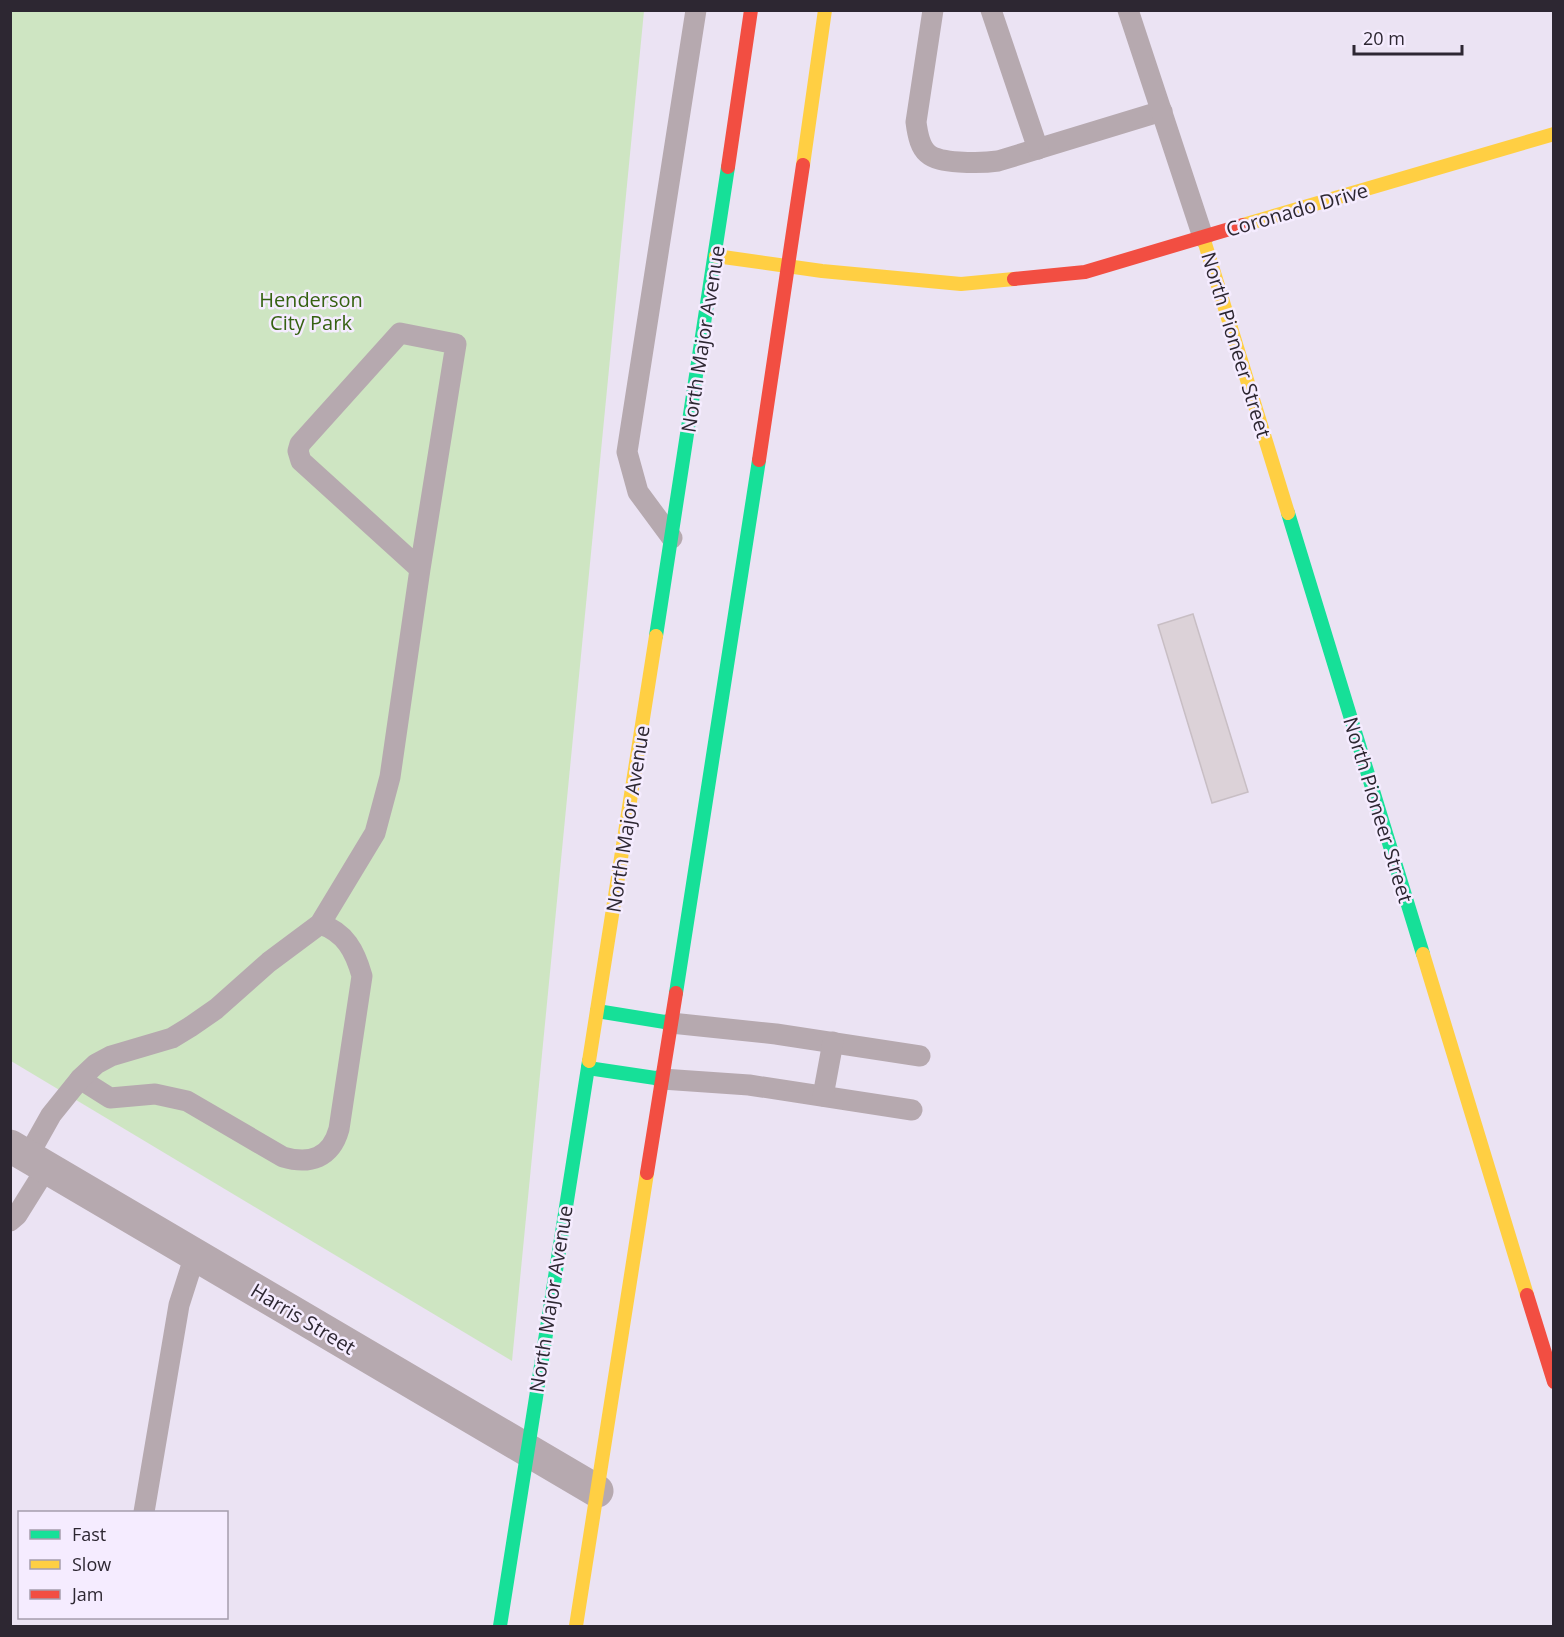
<svg xmlns="http://www.w3.org/2000/svg" width="1564" height="1637" font-family="'Open Sans',sans-serif">
<rect width="100%" height="100%" fill="#ebe3f3"/>
<path fill="#cee5c2" d="M11,11H644L512,1361L11,1061Z"/>
<path fill="#dcd2d8" stroke="#c8bec4" stroke-width="1.5" d="M1193,614L1248,792L1212,803L1158,625Z"/>
<g fill="none" stroke-linecap="round" stroke-linejoin="round">
<g stroke="#b6a9af" stroke-width="21">
<path d="M933,10L916,122C920,154 928,160 959,162C973,163 985,163 998,161L1162,111"/>
<path d="M991,10L1038,149"/>
<path d="M1128,10L1203,237"/>
<path d="M672,538L638,492L627,452L696,10"/>
<path d="M671,1023L776,1034L920,1056"/>
<path d="M80,1079L110,1098L155,1094L187,1101L283,1157C310,1165 331,1158 339,1129L362,976C355,951 345,932 320,924"/>
<path d="M662,1079L749,1085L912,1110"/>
<path d="M823,1096L833,1042"/>
<path d="M28,1156L51,1115L80,1079L96,1064L111,1056L172,1038L190,1027L216,1009L269,962L320,924L375,833L390,777L420,569L301,461L298,451L300,444L400,333L456,344L420,569"/>
<path d="M10,1221L17,1215L47,1167"/>
<path d="M144,1512L179,1305L195,1255"/>
</g>
<path stroke="#b6a9af" stroke-width="33" d="M10,1146L597,1491"/>
<g stroke="#16e098" stroke-width="14">
<path d="M1288,513L1423,954"/>
<path d="M656,636L728,167"/>
<path d="M676,993L759,460"/>
<path d="M597,1011L671,1023"/>
<path d="M588,1068L662,1079"/>
<path d="M500,1626L589,1061"/>
</g>
<g stroke="#ffcf43" stroke-width="14">
<path d="M803,165L825,10"/>
<path d="M1243,225L1554,134"/>
<path d="M1203,237L1288,513"/>
<path d="M716,256L822,271L961,284L1014,279"/>
<path d="M1423,954L1527,1295"/>
<path d="M589,1061L656,636"/>
<path d="M576,1626L647,1173"/>
</g>
<g stroke="#f24e42" stroke-width="14">
<path d="M728,167L751,10"/>
<path d="M1014,279L1085,272L1243,225"/>
<path d="M759,460L803,165"/>
<path d="M647,1173L676,993"/>
<path d="M1527,1295L1554,1382"/>
</g>
</g>
<g text-anchor="middle" stroke-width="5" stroke-linejoin="round" paint-order="stroke">
<g font-size="20" fill="#2d2732" stroke="#f5ecff">
<text transform="translate(1297 210) rotate(-16)" y="7">Coronado Drive</text>
<text transform="translate(703 339) rotate(-81)" y="7">North Major Avenue</text>
<text transform="translate(1236 345) rotate(73)" y="7">North Pioneer Street</text>
<text transform="translate(1378 810) rotate(73)" y="7">North Pioneer Street</text>
<text transform="translate(628 819) rotate(-81)" y="7">North Major Avenue</text>
<text transform="translate(551 1299) rotate(-81)" y="7">North Major Avenue</text>
<text transform="translate(303 1319) rotate(31)" y="7">Harris Street</text>
</g>
<g font-size="20" fill="#366212" stroke="#f5ecff">
<text x="311" y="307">Henderson<tspan x="311" dy="23">City Park</tspan></text>
</g>
</g>
<rect width="1564" height="1637" fill="none" stroke="#2d2732" stroke-width="24"/>
<rect x="18" y="1511" width="210" height="108" fill="#f5ecff" stroke="#a59dad" stroke-width="1.5"/>
<rect x="30" y="1530" width="30" height="9" fill="#16e098" stroke="#a59dad" stroke-width="1.5"/>
<text x="72" y="1541" font-size="18" fill="#2d2732">Fast</text>
<rect x="30" y="1560" width="30" height="9" fill="#ffcf43" stroke="#a59dad" stroke-width="1.5"/>
<text x="72" y="1571" font-size="18" fill="#2d2732">Slow</text>
<rect x="30" y="1590" width="30" height="9" fill="#f24e42" stroke="#a59dad" stroke-width="1.5"/>
<text x="72" y="1601" font-size="18" fill="#2d2732">Jam</text>
<path d="M1354 45v9h108v-9" fill="none" stroke="#2d2732" stroke-width="3"/>
<text x="1363" y="45" font-size="18" fill="#2d2732" stroke="#f5ecff" stroke-width="4.5" paint-order="stroke">20 m</text>
</svg>
